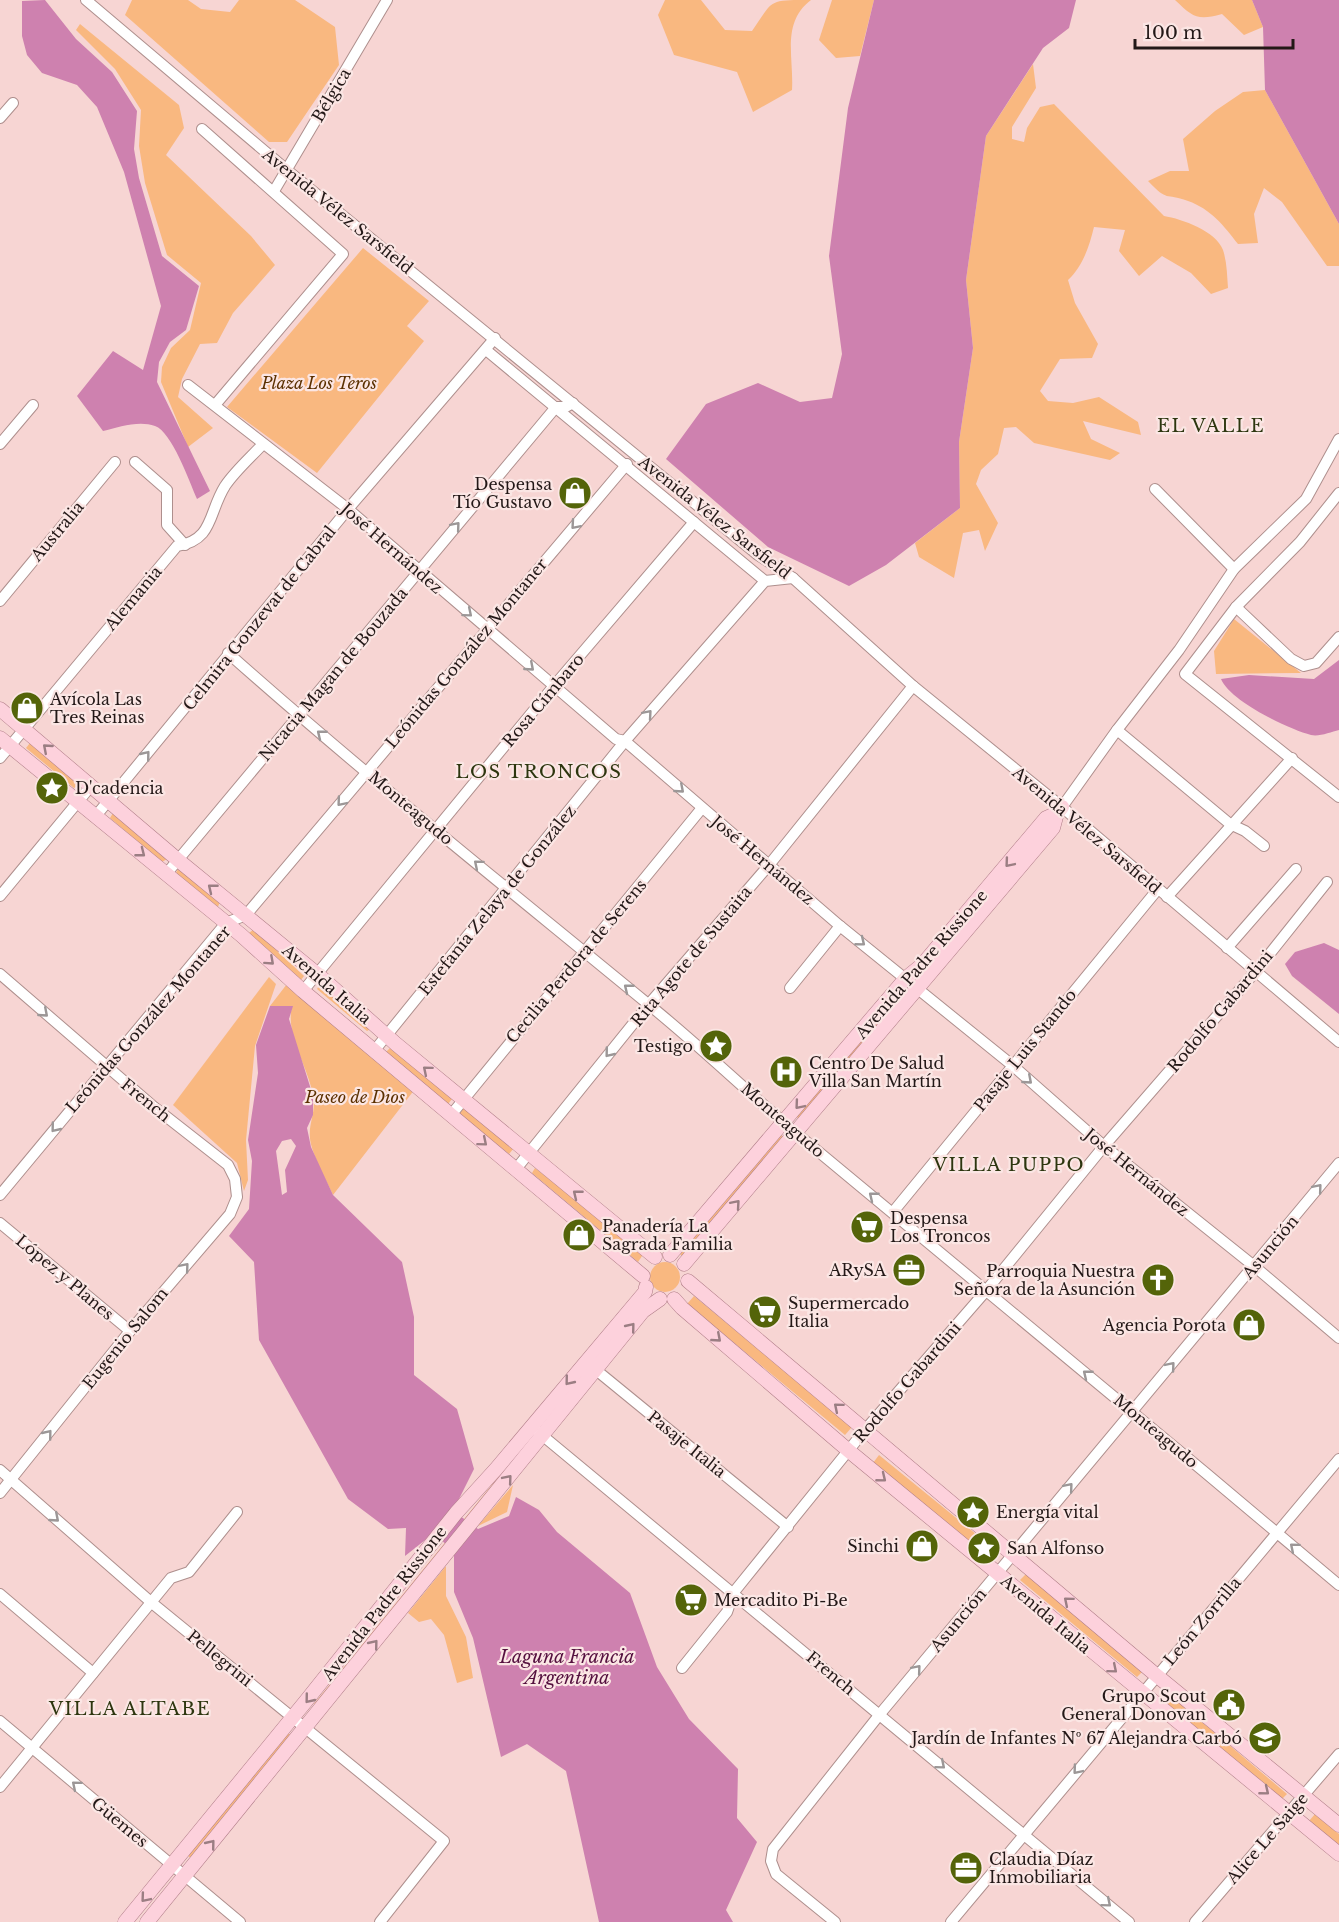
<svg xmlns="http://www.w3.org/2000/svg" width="1339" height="1922" font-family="'Libre Baskerville',serif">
<rect width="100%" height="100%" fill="#f7d5d3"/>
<g fill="#f9b880">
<path d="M132,0H188L201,9L230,12L239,0H295L335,27L339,65L287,142H269L125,15Z"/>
<path d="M665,0H701L725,30L752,31C774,0 766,0 811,0C781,23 794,57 792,90L753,112L737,72L674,55L658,15Z"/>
<path d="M832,0H874L860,56L836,58L819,40Z"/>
<path d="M1175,0H1252L1263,27L1244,35L1222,14C1197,21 1193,17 1175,0Z"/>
<path d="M80,24L179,105L184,128L166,155L251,236L275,265L233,313L217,343L200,344L182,379L178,397L213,428L188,447L161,382L162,367L171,348L190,330L201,283L167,255L145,183L139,146L141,110L115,69L76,30Z"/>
<path d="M1033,64L1036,88L1012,127V139L1024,142L1027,128L1040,107L1054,104L1164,216C1182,219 1216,231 1223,250C1227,262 1227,275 1228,288L1211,294L1191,273L1162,256L1139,276L1119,251L1125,230L1094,227C1089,247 1083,266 1068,280L1075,303L1098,344L1092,358L1060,359L1040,391L1048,401L1073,403L1099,397L1138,422L1141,435L1083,421L1091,439L1120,453L1110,460L1034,443L1016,427L1004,428L998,454L981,470L976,484L998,523L985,551L979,530L963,533L954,578L919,557L915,543L960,508L959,442L973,348L966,280L986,136Z"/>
<path d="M1265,90L1339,224V266H1327L1282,202L1264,188L1254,214L1258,243L1238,244C1224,226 1211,209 1188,201C1164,192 1169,203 1148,181L1170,171H1189L1183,139L1215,111L1243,92Z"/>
<path d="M363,248L429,301L407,326L424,341L317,473L227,407Z"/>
<path d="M1234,619L1301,673L1216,674L1214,651Z"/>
<path d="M30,743L78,782L79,785L74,788L26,748Z"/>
<path d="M113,813L167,859L162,862L110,818Z"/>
<path d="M178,869L220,901L218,907L176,873Z"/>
<path d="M254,929L304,976L301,980L249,933Z"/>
<path d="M269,977L276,984L255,1046L246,1140L248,1180L244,1191L237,1163L173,1105Z"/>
<path d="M287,984L415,1089L333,1195C326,1180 317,1164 312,1148C305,1125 317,1116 313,1095C308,1066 285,1035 292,1006H270Z"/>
<path d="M320,984L372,1028L367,1031L317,989Z"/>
<path d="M897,998L900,1001L801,1121L795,1115Z"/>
<path d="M391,1047L452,1099L448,1104L386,1052Z"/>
<path d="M463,1107L514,1148L509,1154L458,1113Z"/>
<path d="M781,1135L783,1137L682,1256L680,1254Z"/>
<path d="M535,1168L644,1253L638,1262L532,1173Z"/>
<circle cx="665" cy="1277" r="15"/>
<path d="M694,1296L852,1427L845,1435L687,1304Z"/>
<path d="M526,1443L528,1445L316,1707L314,1704Z"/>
<path d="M879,1455L998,1552L992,1560L873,1463Z"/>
<path d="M513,1485L507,1512L478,1526Z"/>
<path d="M446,1566V1596L466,1637L473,1678L457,1683L444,1635L431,1619L419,1622L408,1613Z"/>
<path d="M1026,1574L1143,1671L1137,1677L1020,1580Z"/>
<path d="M1170,1695L1287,1794L1281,1800L1164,1702Z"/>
<path d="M288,1733L295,1738L193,1860L187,1855Z"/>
<path d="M1315,1814L1339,1834V1846L1309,1821Z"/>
</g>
<g fill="#ce81af" fill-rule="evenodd">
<path d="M45,0L76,39L112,72L137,111L134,149L139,178L162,256L199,286L186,330L170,342L159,362L157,382L210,491L197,499C189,481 172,432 155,426C139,420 119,427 103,431L77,396L113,351L143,370L161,306L124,172L97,107L77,85L42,73L27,55L22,36V1Z"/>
<path d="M874,0H1076L1069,28L1043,48L986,136L966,280L973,348L959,442L960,508L886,565L849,586L768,547L666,459L706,404L758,383L800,402L832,398L842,354L829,256L848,108Z"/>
<path d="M1252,0H1339V224L1265,90L1263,27Z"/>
<path d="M1339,660V730C1331,732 1319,737 1311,735C1288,729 1230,701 1221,679L1249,675L1314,679Z"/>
<path d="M1324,943L1339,950V1014L1292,976L1285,964L1295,952Z"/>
<path d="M270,1006H293L289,1019L313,1096V1115L307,1128L311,1147L333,1195L402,1262L414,1317V1375L457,1409L474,1469L454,1509L456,1513L478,1529L509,1516L516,1497L539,1510L557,1532L630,1593L657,1667L689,1719L738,1769L737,1818L757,1842L726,1910L733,1922H599L566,1771L527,1744L501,1757L473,1638L454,1592V1552L434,1533L405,1556L406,1528L388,1529L348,1499L259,1340L254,1262L229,1236L249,1209L252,1161L248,1140L258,1073L256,1045ZM291,1139L296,1146L285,1170L287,1192L282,1195L276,1151L282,1141Z"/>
</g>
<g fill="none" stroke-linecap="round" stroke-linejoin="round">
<defs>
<g id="minor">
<path d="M86,0L287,170L758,555L793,578L913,686L1062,807L1339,1042"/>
<path d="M0,118L13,103"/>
<path d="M202,129L343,254L215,405"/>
<path d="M274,191L387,0"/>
<path d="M486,350L765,581"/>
<path d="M188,385L348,509L616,739L625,741L840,926L1012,1065L1104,1146L1254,1266L1339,1338"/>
<path d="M0,444L33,405"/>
<path d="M135,462L167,490V525L185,545"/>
<path d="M1155,489L1234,569"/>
<path d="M1339,493L1300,542L1236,607L1185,674L1339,797"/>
<path d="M0,601L115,462"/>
<path d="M1236,607L1291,659L1304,666L1316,663L1339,637"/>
<path d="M228,653C364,774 507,888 648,1004C699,1045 746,1091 796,1133C977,1283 1159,1433 1339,1585"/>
<path d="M1117,730L1230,824L1245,831L1264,846"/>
<path d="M0,758L177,546C214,540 208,513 225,486C235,471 251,457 263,444"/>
<path d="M1062,807L1117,730L1179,650L1234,569L1306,499L1339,439"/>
<path d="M95,817L348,509L495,338"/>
<path d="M167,873L556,407H566L573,403"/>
<path d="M0,896L91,786"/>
<path d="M1167,897L1292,758"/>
<path d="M1227,948L1296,869"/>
<path d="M0,974L154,1107L228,1165L235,1179L237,1197L230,1214L130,1331L0,1493"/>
<path d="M790,988L840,926"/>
<path d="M303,991L553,687L694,522"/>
<path d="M374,1051L625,741L765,581L793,578"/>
<path d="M451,1115L702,808"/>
<path d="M516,1169L649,1004L769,865L913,686"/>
<path d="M0,1195L226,923L246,915L627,464"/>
<path d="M893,1212L1158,889"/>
<path d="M0,1223L130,1331"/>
<path d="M590,1365L788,1527"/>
<path d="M537,1431L1129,1922"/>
<path d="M0,1470L152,1603L444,1841L380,1922"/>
<path d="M0,1594L93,1673"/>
<path d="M682,1668L727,1612L734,1592L865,1430L985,1292L1104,1146L1256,971L1327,882"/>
<path d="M0,1721L240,1922"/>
<path d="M0,1787L171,1578L189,1572L237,1512"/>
<path d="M835,1922L776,1874L771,1861L773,1849L880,1714L1339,1163"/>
<path d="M951,1922L1339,1459"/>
<path d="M1195,1922L1339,1754"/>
</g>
<g id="major">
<path d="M0,709L178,860L322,978L396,1044L655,1257"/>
<path d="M0,738L241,935L303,991L643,1276"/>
<path d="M670,1255L906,978L922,965L1046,818L1057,813"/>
<path d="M684,1264L1053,828L1057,813L1062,807"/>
<path d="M688,1281L1156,1675L1339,1825"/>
<path d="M674,1299L682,1308L849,1451L1339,1854"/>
<path d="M125,1922L306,1701L456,1513L496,1469L645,1292L646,1287"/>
<path d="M147,1922L643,1311L660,1299"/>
</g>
</defs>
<use href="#minor" stroke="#ae8f8d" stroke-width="12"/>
<use href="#major" stroke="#b07d88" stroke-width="15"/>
<use href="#minor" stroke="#fff" stroke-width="10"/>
<use href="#major" stroke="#fdd1dc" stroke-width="14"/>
</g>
<defs><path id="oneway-chevron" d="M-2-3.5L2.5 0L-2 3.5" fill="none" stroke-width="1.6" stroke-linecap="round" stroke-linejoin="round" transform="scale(1.5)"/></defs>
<g stroke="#9c9797">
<use href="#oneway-chevron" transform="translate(575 525) rotate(131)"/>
<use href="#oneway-chevron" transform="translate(456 526) rotate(-50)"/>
<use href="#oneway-chevron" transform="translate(468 613) rotate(40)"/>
<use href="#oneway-chevron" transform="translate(530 667) rotate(41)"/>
<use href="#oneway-chevron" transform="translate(648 714) rotate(-49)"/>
<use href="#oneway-chevron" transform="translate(321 734) rotate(-141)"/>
<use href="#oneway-chevron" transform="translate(146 755) rotate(-51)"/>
<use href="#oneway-chevron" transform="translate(680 789) rotate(41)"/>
<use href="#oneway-chevron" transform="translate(341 802) rotate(130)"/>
<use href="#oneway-chevron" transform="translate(478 864) rotate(-140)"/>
<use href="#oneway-chevron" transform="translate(861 942) rotate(39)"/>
<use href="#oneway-chevron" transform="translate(628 988) rotate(-141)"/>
<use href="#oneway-chevron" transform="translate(44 1013) rotate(41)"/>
<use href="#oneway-chevron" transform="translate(609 1053) rotate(129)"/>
<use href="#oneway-chevron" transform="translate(1028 1080) rotate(41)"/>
<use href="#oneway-chevron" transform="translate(55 1128) rotate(129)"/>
<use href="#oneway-chevron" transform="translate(1318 1188) rotate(-50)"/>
<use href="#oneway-chevron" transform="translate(873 1196) rotate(-141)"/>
<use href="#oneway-chevron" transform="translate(185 1267) rotate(-50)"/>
<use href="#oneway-chevron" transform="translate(1171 1366) rotate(-50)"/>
<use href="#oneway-chevron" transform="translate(1087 1374) rotate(-141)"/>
<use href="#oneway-chevron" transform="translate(48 1434) rotate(-51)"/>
<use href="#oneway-chevron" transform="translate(1069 1487) rotate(-50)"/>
<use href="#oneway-chevron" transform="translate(55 1518) rotate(41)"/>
<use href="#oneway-chevron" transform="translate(1294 1547) rotate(-140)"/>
<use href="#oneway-chevron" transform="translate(917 1669) rotate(-50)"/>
<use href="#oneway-chevron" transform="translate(941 1765) rotate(40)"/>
<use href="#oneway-chevron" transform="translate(1077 1770) rotate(130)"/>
<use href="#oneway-chevron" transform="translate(76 1785) rotate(-140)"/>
<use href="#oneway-chevron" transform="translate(1107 1903) rotate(40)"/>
</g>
<g stroke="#9b7e83">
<use href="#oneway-chevron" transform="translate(47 748) rotate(-139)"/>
<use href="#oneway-chevron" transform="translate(141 853) rotate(38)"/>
<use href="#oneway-chevron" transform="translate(1009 863) rotate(130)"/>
<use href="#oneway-chevron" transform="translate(212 888) rotate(-141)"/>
<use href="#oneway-chevron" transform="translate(270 961) rotate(42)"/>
<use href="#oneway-chevron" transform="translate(427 1070) rotate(-140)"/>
<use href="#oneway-chevron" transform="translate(799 1105) rotate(130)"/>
<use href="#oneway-chevron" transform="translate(483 1142) rotate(40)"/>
<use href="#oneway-chevron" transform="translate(577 1194) rotate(-141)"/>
<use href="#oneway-chevron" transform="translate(736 1204) rotate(-49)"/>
<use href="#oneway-chevron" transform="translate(631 1327) rotate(-51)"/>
<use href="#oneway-chevron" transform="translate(717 1338) rotate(41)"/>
<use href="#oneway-chevron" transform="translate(569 1381) rotate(129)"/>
<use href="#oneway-chevron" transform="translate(838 1407) rotate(-140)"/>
<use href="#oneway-chevron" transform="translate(882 1478) rotate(39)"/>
<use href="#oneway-chevron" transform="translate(508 1479) rotate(-50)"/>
<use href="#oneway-chevron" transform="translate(1068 1601) rotate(-140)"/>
<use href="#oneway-chevron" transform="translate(374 1644) rotate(-51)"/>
<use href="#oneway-chevron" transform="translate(1113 1669) rotate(40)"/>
<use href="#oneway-chevron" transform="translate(309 1699) rotate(129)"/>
<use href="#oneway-chevron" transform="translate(1265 1791) rotate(39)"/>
<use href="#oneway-chevron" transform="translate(211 1844) rotate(-51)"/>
<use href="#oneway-chevron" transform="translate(145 1898) rotate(130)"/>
</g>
<defs>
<symbol id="shop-disc" viewBox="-11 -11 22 22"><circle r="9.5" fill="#546409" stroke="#fbe6e4"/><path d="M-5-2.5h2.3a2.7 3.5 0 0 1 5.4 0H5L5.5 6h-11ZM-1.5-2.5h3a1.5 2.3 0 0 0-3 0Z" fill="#fff"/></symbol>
<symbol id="sight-disc" viewBox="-11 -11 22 22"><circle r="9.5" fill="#546409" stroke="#fbe6e4"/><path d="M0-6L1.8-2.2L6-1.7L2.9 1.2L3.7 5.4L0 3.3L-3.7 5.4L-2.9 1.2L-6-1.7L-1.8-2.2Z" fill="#fff"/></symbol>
<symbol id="hospital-disc" viewBox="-11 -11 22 22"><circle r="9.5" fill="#546409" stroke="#fbe6e4"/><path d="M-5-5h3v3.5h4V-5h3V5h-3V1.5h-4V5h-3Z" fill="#fff"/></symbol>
<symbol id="supermarket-disc" viewBox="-11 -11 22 22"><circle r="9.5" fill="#546409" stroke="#fbe6e4"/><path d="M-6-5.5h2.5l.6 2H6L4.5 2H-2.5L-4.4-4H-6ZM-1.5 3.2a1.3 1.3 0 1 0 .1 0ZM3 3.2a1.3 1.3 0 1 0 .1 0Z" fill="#fff"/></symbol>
<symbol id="office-disc" viewBox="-11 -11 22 22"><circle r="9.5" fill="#546409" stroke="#fbe6e4"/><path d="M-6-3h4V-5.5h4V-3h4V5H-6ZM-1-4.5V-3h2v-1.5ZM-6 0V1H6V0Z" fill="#fff"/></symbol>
<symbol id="church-disc" viewBox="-11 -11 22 22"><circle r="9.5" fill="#546409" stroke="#fbe6e4"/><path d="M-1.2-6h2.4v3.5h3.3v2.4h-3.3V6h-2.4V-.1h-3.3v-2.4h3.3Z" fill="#fff"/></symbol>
<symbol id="civic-disc" viewBox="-11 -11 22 22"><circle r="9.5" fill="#546409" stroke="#fbe6e4"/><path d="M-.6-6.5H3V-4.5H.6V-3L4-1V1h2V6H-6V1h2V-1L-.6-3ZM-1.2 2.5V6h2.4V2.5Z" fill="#fff"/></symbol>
<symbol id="school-disc" viewBox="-11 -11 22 22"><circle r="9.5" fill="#546409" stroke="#fbe6e4"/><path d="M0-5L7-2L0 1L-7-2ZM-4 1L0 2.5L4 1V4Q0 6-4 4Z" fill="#fff"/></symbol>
</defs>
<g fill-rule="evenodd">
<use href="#shop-disc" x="556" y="474" width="38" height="38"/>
<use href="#shop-disc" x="8" y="689" width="38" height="38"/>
<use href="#sight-disc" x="33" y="769" width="38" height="38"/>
<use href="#sight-disc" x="697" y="1027" width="38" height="38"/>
<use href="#hospital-disc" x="767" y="1053" width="38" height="38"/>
<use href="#supermarket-disc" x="848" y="1208" width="38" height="38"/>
<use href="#shop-disc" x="560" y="1216" width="38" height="38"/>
<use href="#office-disc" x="890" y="1251" width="38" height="38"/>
<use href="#church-disc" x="1139" y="1261" width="38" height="38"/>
<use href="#supermarket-disc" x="746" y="1293" width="38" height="38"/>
<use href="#shop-disc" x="1230" y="1306" width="38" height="38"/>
<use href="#sight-disc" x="954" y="1493" width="38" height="38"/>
<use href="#shop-disc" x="903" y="1527" width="38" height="38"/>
<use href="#sight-disc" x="965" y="1529" width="38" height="38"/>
<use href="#supermarket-disc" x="672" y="1581" width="38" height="38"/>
<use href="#civic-disc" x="1210" y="1686" width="38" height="38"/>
<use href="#school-disc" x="1246" y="1719" width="38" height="38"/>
<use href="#office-disc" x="947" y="1849" width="38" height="38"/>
</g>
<g text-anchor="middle" stroke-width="4.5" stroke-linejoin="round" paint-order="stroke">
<g font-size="16" fill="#231817" stroke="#fbe6e4">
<text transform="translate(331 95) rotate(-59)" y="6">Bélgica</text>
<text transform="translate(338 211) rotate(39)" y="6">Avenida Vélez Sarsfield</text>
<text transform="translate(715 517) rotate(38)" y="6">Avenida Vélez Sarsfield</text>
<text transform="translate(57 531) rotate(-50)" y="6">Australia</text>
<text transform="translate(392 548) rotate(41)" y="6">José Hernández</text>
<text transform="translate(133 598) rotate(-50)" y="6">Alemania</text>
<text transform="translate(259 618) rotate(-51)" y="6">Celmira Gonzevat de Cabral</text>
<text transform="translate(466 653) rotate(-50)" y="6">Leónidas González Montaner</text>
<text transform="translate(333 674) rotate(-50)" y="6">Nicacia Magan de Bouzada</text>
<text transform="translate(543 700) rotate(-50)" y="6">Rosa Címbaro</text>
<text transform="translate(411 808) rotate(40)" y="6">Monteagudo</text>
<text transform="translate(1087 830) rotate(40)" y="6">Avenida Vélez Sarsfield</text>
<text transform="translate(763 860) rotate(40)" y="6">José Hernández</text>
<text transform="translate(497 900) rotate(-51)" y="6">Estefanía Zelaya de González</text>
<text transform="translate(691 956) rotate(-50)" y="6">Rita Agote de Sustaita</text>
<text transform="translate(576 961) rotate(-50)" y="6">Cecilia Perdora de Serens</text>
<text transform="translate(921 964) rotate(-49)" y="6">Avenida Padre Rissione</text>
<text transform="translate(327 984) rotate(41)" y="6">Avenida Italia</text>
<text transform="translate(1220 1011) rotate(-50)" y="6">Rodolfo Gabardini</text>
<text transform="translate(148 1019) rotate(-49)" y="6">Leónidas González Montaner</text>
<text transform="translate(1025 1050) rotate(-51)" y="6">Pasaje Luis Stando</text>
<text transform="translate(146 1100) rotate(39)" y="6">French</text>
<text transform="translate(783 1120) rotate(41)" y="6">Monteagudo</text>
<text transform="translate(1137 1172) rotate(39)" y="6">José Hernández</text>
<text transform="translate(1270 1247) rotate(-50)" y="6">Asunción</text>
<text transform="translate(65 1277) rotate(40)" y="6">López y Planes</text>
<text transform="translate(125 1338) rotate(-51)" y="6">Eugenio Salom</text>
<text transform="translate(907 1382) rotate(-49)" y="6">Rodolfo Gabardini</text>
<text transform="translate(1156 1431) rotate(40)" y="6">Monteagudo</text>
<text transform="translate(687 1444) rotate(39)" y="6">Pasaje Italia</text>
<text transform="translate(384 1603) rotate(-52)" y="6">Avenida Padre Rissione</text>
<text transform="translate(1046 1614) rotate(40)" y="6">Avenida Italia</text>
<text transform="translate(958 1620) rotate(-50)" y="6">Asunción</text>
<text transform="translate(1202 1621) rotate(-50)" y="6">León Zorrilla</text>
<text transform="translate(220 1658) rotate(39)" y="6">Pellegrini</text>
<text transform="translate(831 1673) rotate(40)" y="6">French</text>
<text transform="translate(120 1822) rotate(40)" y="6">Güemes</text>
<text transform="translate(1267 1838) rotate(-49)" y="6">Alice Le Saige</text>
</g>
<g font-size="16" font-style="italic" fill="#5b3000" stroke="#fbe6e4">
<text x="319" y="389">Plaza Los Teros</text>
<text x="355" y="1103">Paseo de Dios</text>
</g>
<g font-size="16" fill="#231817" stroke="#fbe6e4" text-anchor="start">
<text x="552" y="490" text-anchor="end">Despensa<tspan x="552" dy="18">Tío Gustavo</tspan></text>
<text x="50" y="705">Avícola Las<tspan x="50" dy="18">Tres Reinas</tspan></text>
<text x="75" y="794">D'cadencia</text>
<text x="693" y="1052" text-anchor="end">Testigo</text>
<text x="809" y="1069">Centro De Salud<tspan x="809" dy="18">Villa San Martín</tspan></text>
<text x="890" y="1224">Despensa<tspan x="890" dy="18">Los Troncos</tspan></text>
<text x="602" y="1232">Panadería La<tspan x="602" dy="18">Sagrada Familia</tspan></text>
<text x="886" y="1276" text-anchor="end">ARySA</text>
<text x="1135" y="1277" text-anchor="end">Parroquia Nuestra<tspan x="1135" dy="18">Señora de la Asunción</tspan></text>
<text x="788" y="1309">Supermercado<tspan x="788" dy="18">Italia</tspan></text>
<text x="1226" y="1331" text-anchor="end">Agencia Porota</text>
<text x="996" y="1518">Energía vital</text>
<text x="899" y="1552" text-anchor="end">Sinchi</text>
<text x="1007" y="1554">San Alfonso</text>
<text x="714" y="1606">Mercadito Pi-Be</text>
<text x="1206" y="1702" text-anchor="end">Grupo Scout<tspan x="1206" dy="18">General Donovan</tspan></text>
<text x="1242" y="1744" text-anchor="end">Jardín de Infantes Nº 67 Alejandra Carbó</text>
<text x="989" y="1865">Claudia Díaz<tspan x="989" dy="18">Inmobiliaria</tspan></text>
</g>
<g font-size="18" letter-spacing="1.5" fill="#2d360f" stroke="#fbe6e4">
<text x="1211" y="432">EL VALLE</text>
<text x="539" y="778">LOS TRONCOS</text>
<text x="1009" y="1171">VILLA PUPPO</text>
<text x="130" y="1715">VILLA ALTABE</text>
</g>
<g font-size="18" font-style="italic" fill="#55103f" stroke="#fbe6e4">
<text x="567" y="1663">Laguna Francia<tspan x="567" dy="21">Argentina</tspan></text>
</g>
</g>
<path d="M1135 39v9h158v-9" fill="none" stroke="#231817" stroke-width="3"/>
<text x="1144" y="39" font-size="18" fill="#231817" stroke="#fbe6e4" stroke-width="4.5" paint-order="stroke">100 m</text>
</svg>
